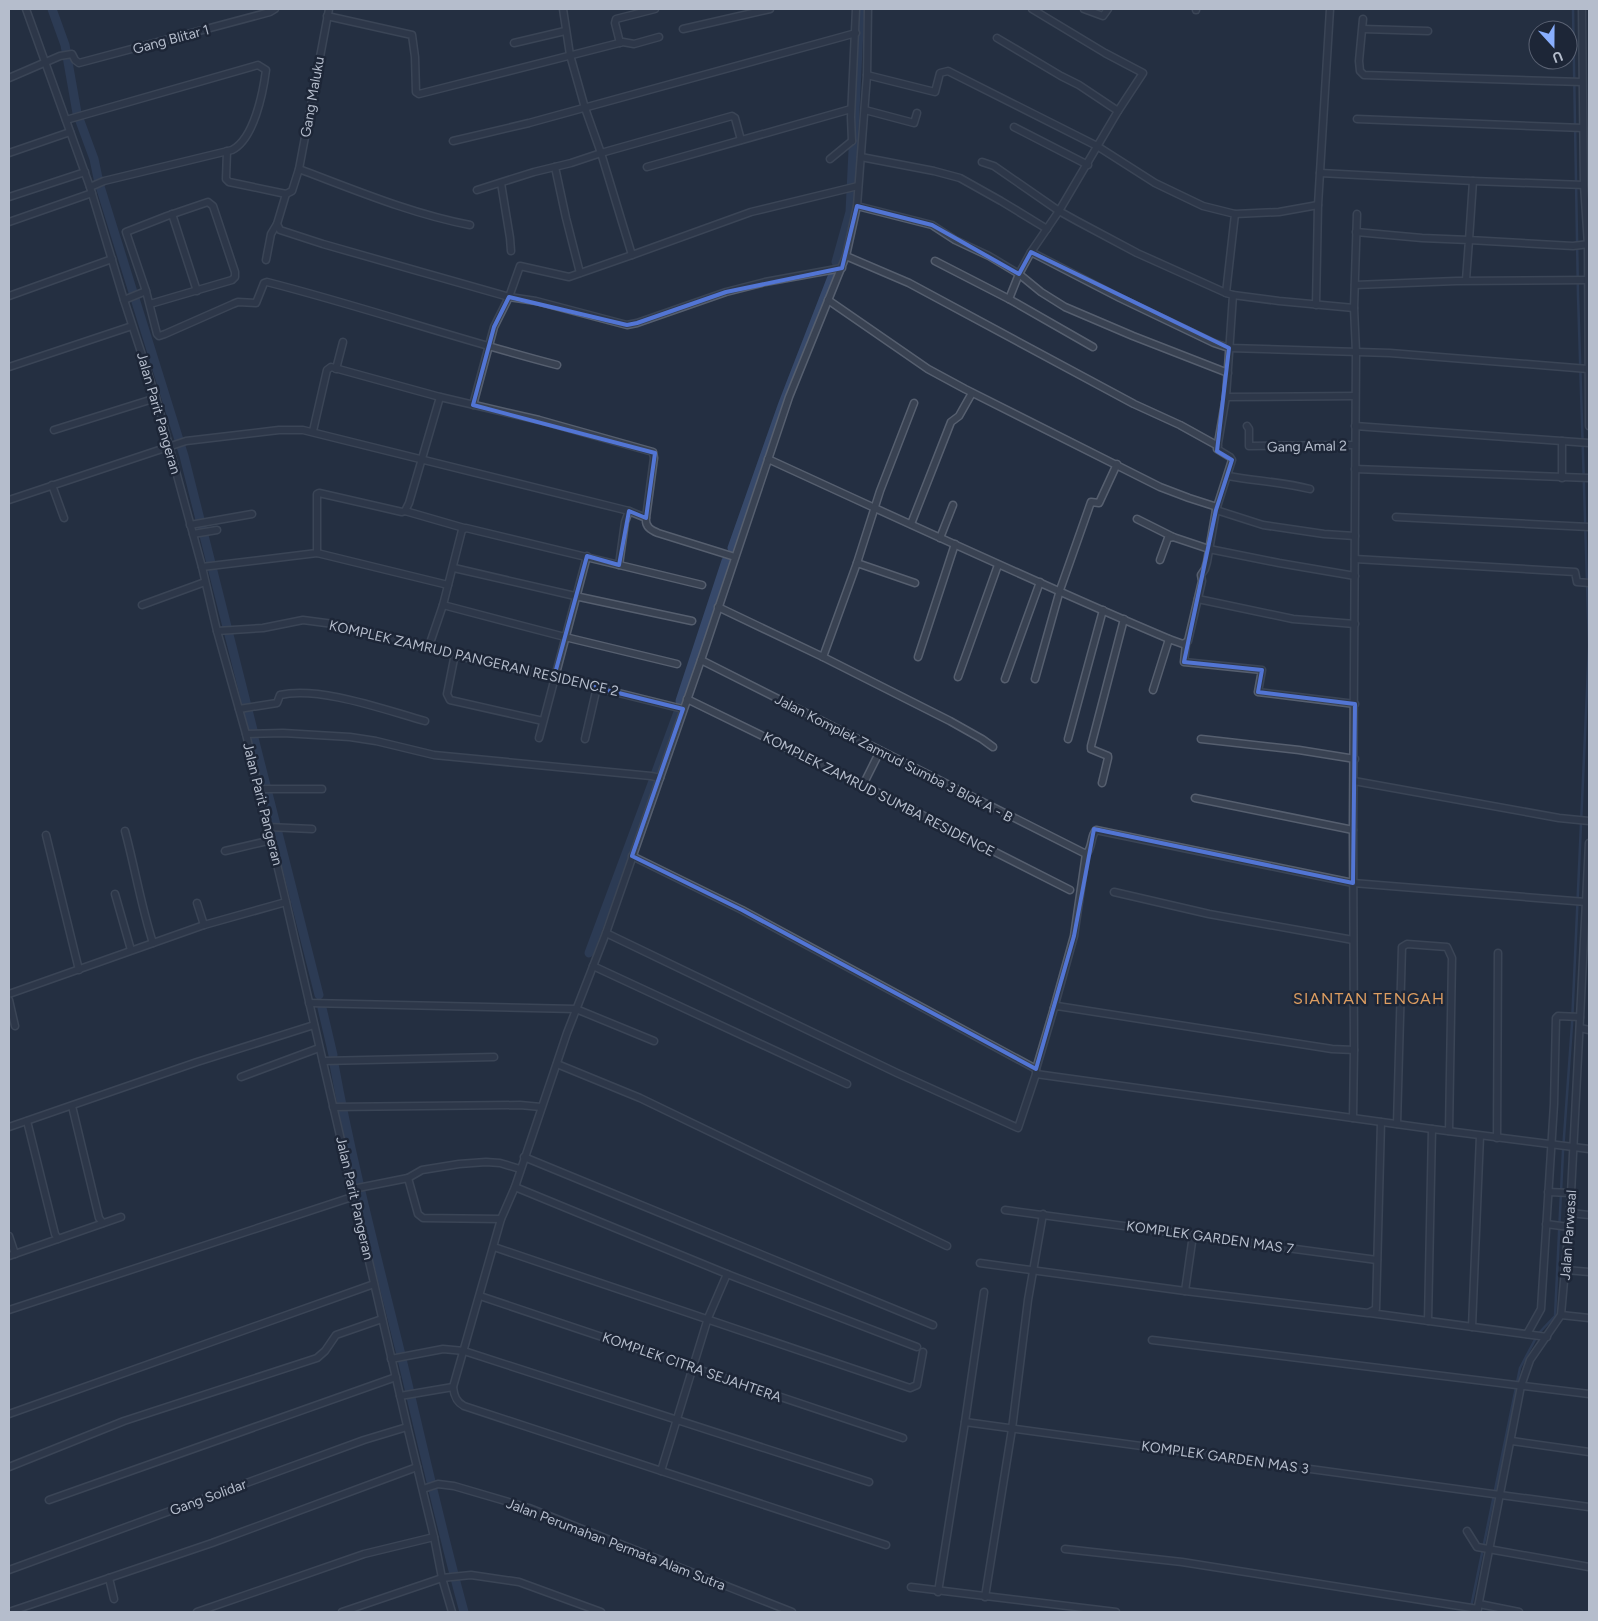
<svg xmlns="http://www.w3.org/2000/svg" width="1598" height="1621" font-family="Figtree,sans-serif">
<rect width="100%" height="100%" fill="#242f42"/>
<g fill="none" stroke-linecap="round" stroke-linejoin="round">
<path stroke="#37496a" stroke-width="2.5" d="M1470,1612L1520,1368L1538,1334L1555,1316L1563,1151L1572,1024L1589,646L1578,295L1573,9"/>
<g stroke="#37496a" stroke-width="9">
<path d="M52,9L65,45L77,113L94,159L99,183L184,456L253,730"/>
<path d="M836,262L850,212L860,9"/>
<path d="M732,548L782,406L832,277"/>
<path d="M680,701L726,561"/>
<path d="M254,738L319,995"/>
<path d="M656,772L678,712"/>
<path d="M589,953L653,781"/>
<path d="M322,1008L333,1055"/>
<path d="M334,1064C352,1163 378,1261 402,1359C422,1443 441,1528 464,1612"/>
</g>
<defs>
<g id="minor">
<path d="M26,9L90,187L124,300L156,398L202,567L217,631L246,734L286,902L408,1430L434,1537L442,1578L452,1612"/>
<path d="M563,9L570,55L585,108L601,153L632,255L751,212L858,186"/>
<path d="M868,9L867,75L857,206L846,256L789,397L701,660L606,933L567,1033L515,1187L501,1219L453,1387C454,1395 456,1402 464,1406L886,1545"/>
<path d="M1084,9L1103,16L1108,9"/>
<path d="M1582,9L1584,185L1588,245L1589,426"/>
<path d="M1196,10V9"/>
<path d="M327,16L412,35L415,57L416,92L419,94L623,42L634,44L659,37"/>
<path d="M1363,19L1359,61L1360,71L1364,75L1582,82"/>
<path d="M683,29L770,9"/>
<path d="M1363,29L1428,31"/>
<path d="M997,38L1061,76L1079,85L1118,111"/>
<path d="M514,43L565,31"/>
<path d="M620,43L615,23L616,19L655,9"/>
<path d="M9,78L60,56L72,54L75,60L79,63L270,12L275,9"/>
<path d="M865,110L914,123L917,113"/>
<path d="M1357,119L1583,128"/>
<path d="M66,120L258,65L266,70C263,93 254,139 232,150L104,181L90,187"/>
<path d="M1014,127L1088,165"/>
<path d="M453,141L529,123L856,33"/>
<path d="M852,141L851,117L856,9"/>
<path d="M227,151L226,179L229,182L286,194L292,191L299,169L329,9"/>
<path d="M9,153L70,132"/>
<path d="M861,157L934,171L960,178L1001,201L1047,229"/>
<path d="M830,159L852,141"/>
<path d="M982,162L994,166L1059,211L1077,221L1137,253L1226,293"/>
<path d="M555,167L566,218L580,273"/>
<path d="M647,167L851,109"/>
<path d="M299,169C355,190 412,214 470,225"/>
<path d="M1320,173L1473,181L1584,185"/>
<path d="M1473,181L1469,240L1573,246L1589,244"/>
<path d="M501,183L510,238L511,251"/>
<path d="M477,190L534,172L571,163L601,153L732,116L735,118L741,140"/>
<path d="M286,194L277,224L280,230L323,244L509,297L536,301L627,325L637,323L726,292L765,282L842,268"/>
<path d="M9,197L85,172"/>
<path d="M857,206L932,225L955,240L989,256L1019,274L1041,292L1065,307L1133,336L1228,373"/>
<path d="M172,214L197,291"/>
<path d="M1235,214L1279,212L1318,205"/>
<path d="M9,222L92,193"/>
<path d="M1356,232L1422,238L1469,240L1466,280"/>
<path d="M1031,252L1120,298L1214,343L1229,348L1390,353L1588,369"/>
<path d="M846,256L909,283L1134,404L1180,425L1218,446"/>
<path d="M266,260L271,234L277,224"/>
<path d="M935,261L1009,299L1093,347"/>
<path d="M1355,285L1456,281L1588,280"/>
<path d="M1233,295L1279,301L1354,308"/>
<path d="M9,296L112,259"/>
<path d="M1009,299L1019,274L1031,252L1059,211L1118,111L1143,73L1105,53L1032,9"/>
<path d="M124,300L146,291"/>
<path d="M828,300L928,369L965,389L1160,487L1189,498L1217,507"/>
<path d="M150,304L232,280L235,277V272L213,206L208,202L167,216L126,232L146,291L157,334L159,336L165,334L233,304L238,302L256,303L264,283L267,282C365,307 460,340 557,365"/>
<path d="M1316,305L1318,205L1330,9"/>
<path d="M9,367L132,326"/>
<path d="M336,369L343,342"/>
<path d="M1226,397L1355,396"/>
<path d="M914,403L880,491L857,563L823,657L950,721L982,739L993,747"/>
<path d="M473,405L494,327L509,297L520,266L569,277L632,255"/>
<path d="M1247,426L1249,429V446L1355,445"/>
<path d="M1355,426L1589,443"/>
<path d="M54,430L156,398"/>
<path d="M313,431L327,370L331,367L440,397L539,420L653,452L654,458L646,518"/>
<path d="M1562,441V478"/>
<path d="M768,459C901,520 1034,582 1169,639L1183,644L1188,641L1202,581L1201,575L1205,569L1207,562L1216,510L1232,460L1230,457L1217,449L1226,397L1233,295L1226,293L1235,214L1203,206L1155,183L1097,146L948,71L940,73L935,92L867,75"/>
<path d="M1355,469L1589,478"/>
<path d="M1228,476C1255,481 1283,482 1310,489"/>
<path d="M52,485L64,518"/>
<path d="M9,500L186,441L279,430H303L629,511L646,518C645,527 651,530 658,533L735,557"/>
<path d="M1216,510L1263,525L1324,534L1355,536"/>
<path d="M405,511L464,528"/>
<path d="M1396,517L1589,527"/>
<path d="M1137,519L1173,537L1209,549L1279,563L1355,576"/>
<path d="M911,524L951,422L959,416L972,393"/>
<path d="M190,525L252,514"/>
<path d="M193,534L217,530"/>
<path d="M940,538L953,505"/>
<path d="M317,553L448,585"/>
<path d="M1355,559L1575,572L1577,582L1589,583"/>
<path d="M1160,560L1168,538L1173,537"/>
<path d="M857,563L915,583"/>
<path d="M619,565L625,522L629,511"/>
<path d="M202,567L317,553V494L319,493L402,512L405,511L409,503L440,397"/>
<path d="M454,568L575,596L692,621"/>
<path d="M1198,599L1293,619L1355,624"/>
<path d="M142,605L205,582"/>
<path d="M443,605L565,637L677,664"/>
<path d="M718,607L823,657"/>
<path d="M217,631L263,628L303,620L341,625L436,651L554,677L683,709"/>
<path d="M1186,644L1184,662L1262,670L1258,692L1355,704"/>
<path d="M428,649L443,605L462,530L466,528L702,585"/>
<path d="M455,654L447,694L450,700L543,721"/>
<path d="M918,657L955,544"/>
<path d="M701,660L1086,854"/>
<path d="M958,677L998,565"/>
<path d="M1005,679L1040,582"/>
<path d="M1035,679L1060,590L1091,502L1099,503L1117,464"/>
<path d="M1153,690L1169,639"/>
<path d="M687,699L863,785L1070,890"/>
<path d="M239,709L277,703L280,695C320,686 385,710 425,721"/>
<path d="M246,734L283,733L350,737L376,741L434,755L651,776L660,778"/>
<path d="M539,738L587,556"/>
<path d="M585,739L597,687"/>
<path d="M1068,739L1103,610"/>
<path d="M1201,739L1299,750L1355,759"/>
<path d="M1354,781L1559,818L1589,821"/>
<path d="M1102,783L1108,758V756L1091,749V746L1124,619"/>
<path d="M863,785L880,751"/>
<path d="M259,789H322"/>
<path d="M1195,798L1353,830"/>
<path d="M268,827L312,829"/>
<path d="M125,831C135,868 141,906 153,943"/>
<path d="M46,835L79,970"/>
<path d="M225,851L272,840"/>
<path d="M632,856L742,910L1036,1069"/>
<path d="M1114,892L1209,914L1353,940"/>
<path d="M115,894L131,950"/>
<path d="M197,903L204,925"/>
<path d="M606,933L897,1073L1018,1128L1036,1074V1069L1052,1015L1054,1008L1057,1006L1332,1049L1354,1050"/>
<path d="M593,966L847,1084"/>
<path d="M9,994L204,925L286,902"/>
<path d="M9,1000L15,1026"/>
<path d="M309,1003L576,1009L654,1041"/>
<path d="M1054,1008L1074,936L1086,854C1093,848 1090,837 1096,830L1353,883L1586,902"/>
<path d="M1580,1028L1589,1030"/>
<path d="M323,1061L494,1057"/>
<path d="M557,1064L640,1098L947,1246"/>
<path d="M1036,1074L1432,1129L1589,1149"/>
<path d="M241,1077L319,1048"/>
<path d="M72,1106L99,1218L103,1223"/>
<path d="M333,1107L520,1105L541,1107"/>
<path d="M1353,1118L1354,1050L1353,830L1356,352L1354,308L1357,214"/>
<path d="M27,1121L55,1234L58,1239"/>
<path d="M1397,1124L1402,947L1407,944L1447,947L1452,958L1449,1131"/>
<path d="M9,1127L197,1062L314,1025"/>
<path d="M1497,1138L1498,953"/>
<path d="M524,1157L933,1325"/>
<path d="M408,1178L422,1170L459,1164L486,1162L500,1163L520,1169"/>
<path d="M515,1187L727,1274L917,1347"/>
<path d="M353,1189L408,1178L418,1214L423,1218L501,1219"/>
<path d="M1548,1192L1571,1193"/>
<path d="M1005,1210L1377,1260"/>
<path d="M1570,1213L1589,1215"/>
<path d="M1546,1224L1569,1227"/>
<path d="M9,1236L15,1254"/>
<path d="M494,1247L910,1388L917,1385L923,1352"/>
<path d="M9,1256L121,1217"/>
<path d="M980,1263L1185,1291L1368,1313L1376,1309L1381,1122"/>
<path d="M1566,1270L1589,1272"/>
<path d="M1185,1291L1193,1235"/>
<path d="M480,1296L903,1438"/>
<path d="M9,1310L355,1196"/>
<path d="M1370,1313L1547,1337"/>
<path d="M1561,1315L1589,1318"/>
<path d="M1428,1321L1432,1129"/>
<path d="M1472,1327L1480,1136"/>
<path d="M1527,1334L1541,1309L1554,1104L1556,1018L1558,1016L1580,1017"/>
<path d="M1152,1340L1589,1394"/>
<path d="M391,1359L443,1349L464,1351L869,1482"/>
<path d="M400,1396L453,1387"/>
<path d="M9,1414L374,1284"/>
<path d="M965,1422L1589,1507"/>
<path d="M1512,1441L1589,1452"/>
<path d="M9,1467L124,1421L317,1358L325,1351L336,1335L382,1319"/>
<path d="M661,1471L708,1318L727,1274"/>
<path d="M423,1489L438,1484L454,1486L529,1508L792,1612"/>
<path d="M49,1500L396,1377"/>
<path d="M1467,1531L1477,1547L1589,1567"/>
<path d="M1065,1549L1182,1562L1478,1609"/>
<path d="M9,1570L364,1440L407,1427"/>
<path d="M109,1578L114,1599"/>
<path d="M911,1587L1116,1612"/>
<path d="M938,1592L965,1422L984,1292"/>
<path d="M985,1597L1012,1429L1028,1300L1043,1214"/>
<path d="M1479,1604L1519,1612"/>
<path d="M9,1612L212,1543L417,1467"/>
<path d="M197,1612L364,1554L434,1537"/>
<path d="M342,1612L442,1578L471,1575L519,1582L601,1612"/>
<path d="M1477,1612L1521,1386L1530,1360L1561,1315L1570,1213L1589,843"/>
</g>
</defs>
<use href="#minor" stroke="#565f6f" stroke-width="9"/>
<use href="#minor" stroke="#394252" stroke-width="6"/>
</g>
<path d="M0 0H1598V1621H0ZM857,206L932,225L1019,274L1031,252L1229,348L1217,451L1232,460L1216,510L1184,662L1262,670L1258,692L1355,704L1353,883L1094,829L1074,936L1036,1069L742,910L632,856L683,709L554,677L587,556L619,565L629,511L646,518L655,453L473,405L494,327L509,297L627,325L637,323L726,292L842,268Z" fill="#242f42" fill-opacity=".55" fill-rule="evenodd"/>
<path fill="none" stroke="#5275d4" stroke-width="4" stroke-linejoin="round" d="M857,206L932,225L1019,274L1031,252L1229,348L1217,451L1232,460L1216,510L1184,662L1262,670L1258,692L1355,704L1353,883L1094,829L1074,936L1036,1069L742,910L632,856L683,709L554,677L587,556L619,565L629,511L646,518L655,453L473,405L494,327L509,297L627,325L637,323L726,292L842,268Z"/>
<g text-anchor="middle" stroke-width="5" stroke-linejoin="round" paint-order="stroke">
<g font-size="14" fill="#b5bdcc" stroke="#1d2637">
<text transform="translate(171 39) rotate(-15)" y="5">Gang Blitar 1</text>
<text transform="translate(312 97) rotate(-80)" y="5">Gang Maluku</text>
<text transform="translate(159 413) rotate(74)" y="5">Jalan Parit Pangeran</text>
<text transform="translate(1307 446) rotate(-1)" y="5">Gang Amal 2</text>
<text transform="translate(474 658) rotate(13)" y="5">KOMPLEK ZAMRUD PANGERAN RESIDENCE 2</text>
<text transform="translate(894 758) rotate(27)" y="5">Jalan Komplek Zamrud Sumba 3 Blok A - B</text>
<text transform="translate(879 794) rotate(27)" y="5">KOMPLEK ZAMRUD SUMBA RESIDENCE</text>
<text transform="translate(263 804) rotate(76)" y="5">Jalan Parit Pangeran</text>
<text transform="translate(355 1198) rotate(77)" y="5">Jalan Parit Pangeran</text>
<text transform="translate(1568 1235) rotate(-86)" y="5">Jalan Parwasal</text>
<text transform="translate(1210 1237) rotate(8)" y="5">KOMPLEK GARDEN MAS 7</text>
<text transform="translate(692 1367) rotate(19)" y="5">KOMPLEK CITRA SEJAHTERA</text>
<text transform="translate(1225 1457) rotate(8)" y="5">KOMPLEK GARDEN MAS 3</text>
<text transform="translate(208 1497) rotate(-20)" y="5">Gang Solidar</text>
<text transform="translate(616 1544) rotate(21)" y="5">Jalan Perumahan Permata Alam Sutra</text>
</g>
<g font-size="16" letter-spacing="1" fill="#dc9d61" stroke="#1d2637">
<text x="1369" y="1004">SIANTAN TENGAH</text>
</g>
</g>
<rect width="1598" height="1621" fill="none" stroke="#b5bdcc" stroke-width="20"/>
<g transform="translate(1553 45) rotate(159)"><circle r="24" fill="#1d2637" stroke="#5a6273"/>
<path d="M0-4L9 19L0 12L-9 19Z" fill="#89affe"/>
<text y="-8" font-size="14" font-weight="bold" text-anchor="middle" fill="#b5bdcc">U</text>
</g>
</svg>
